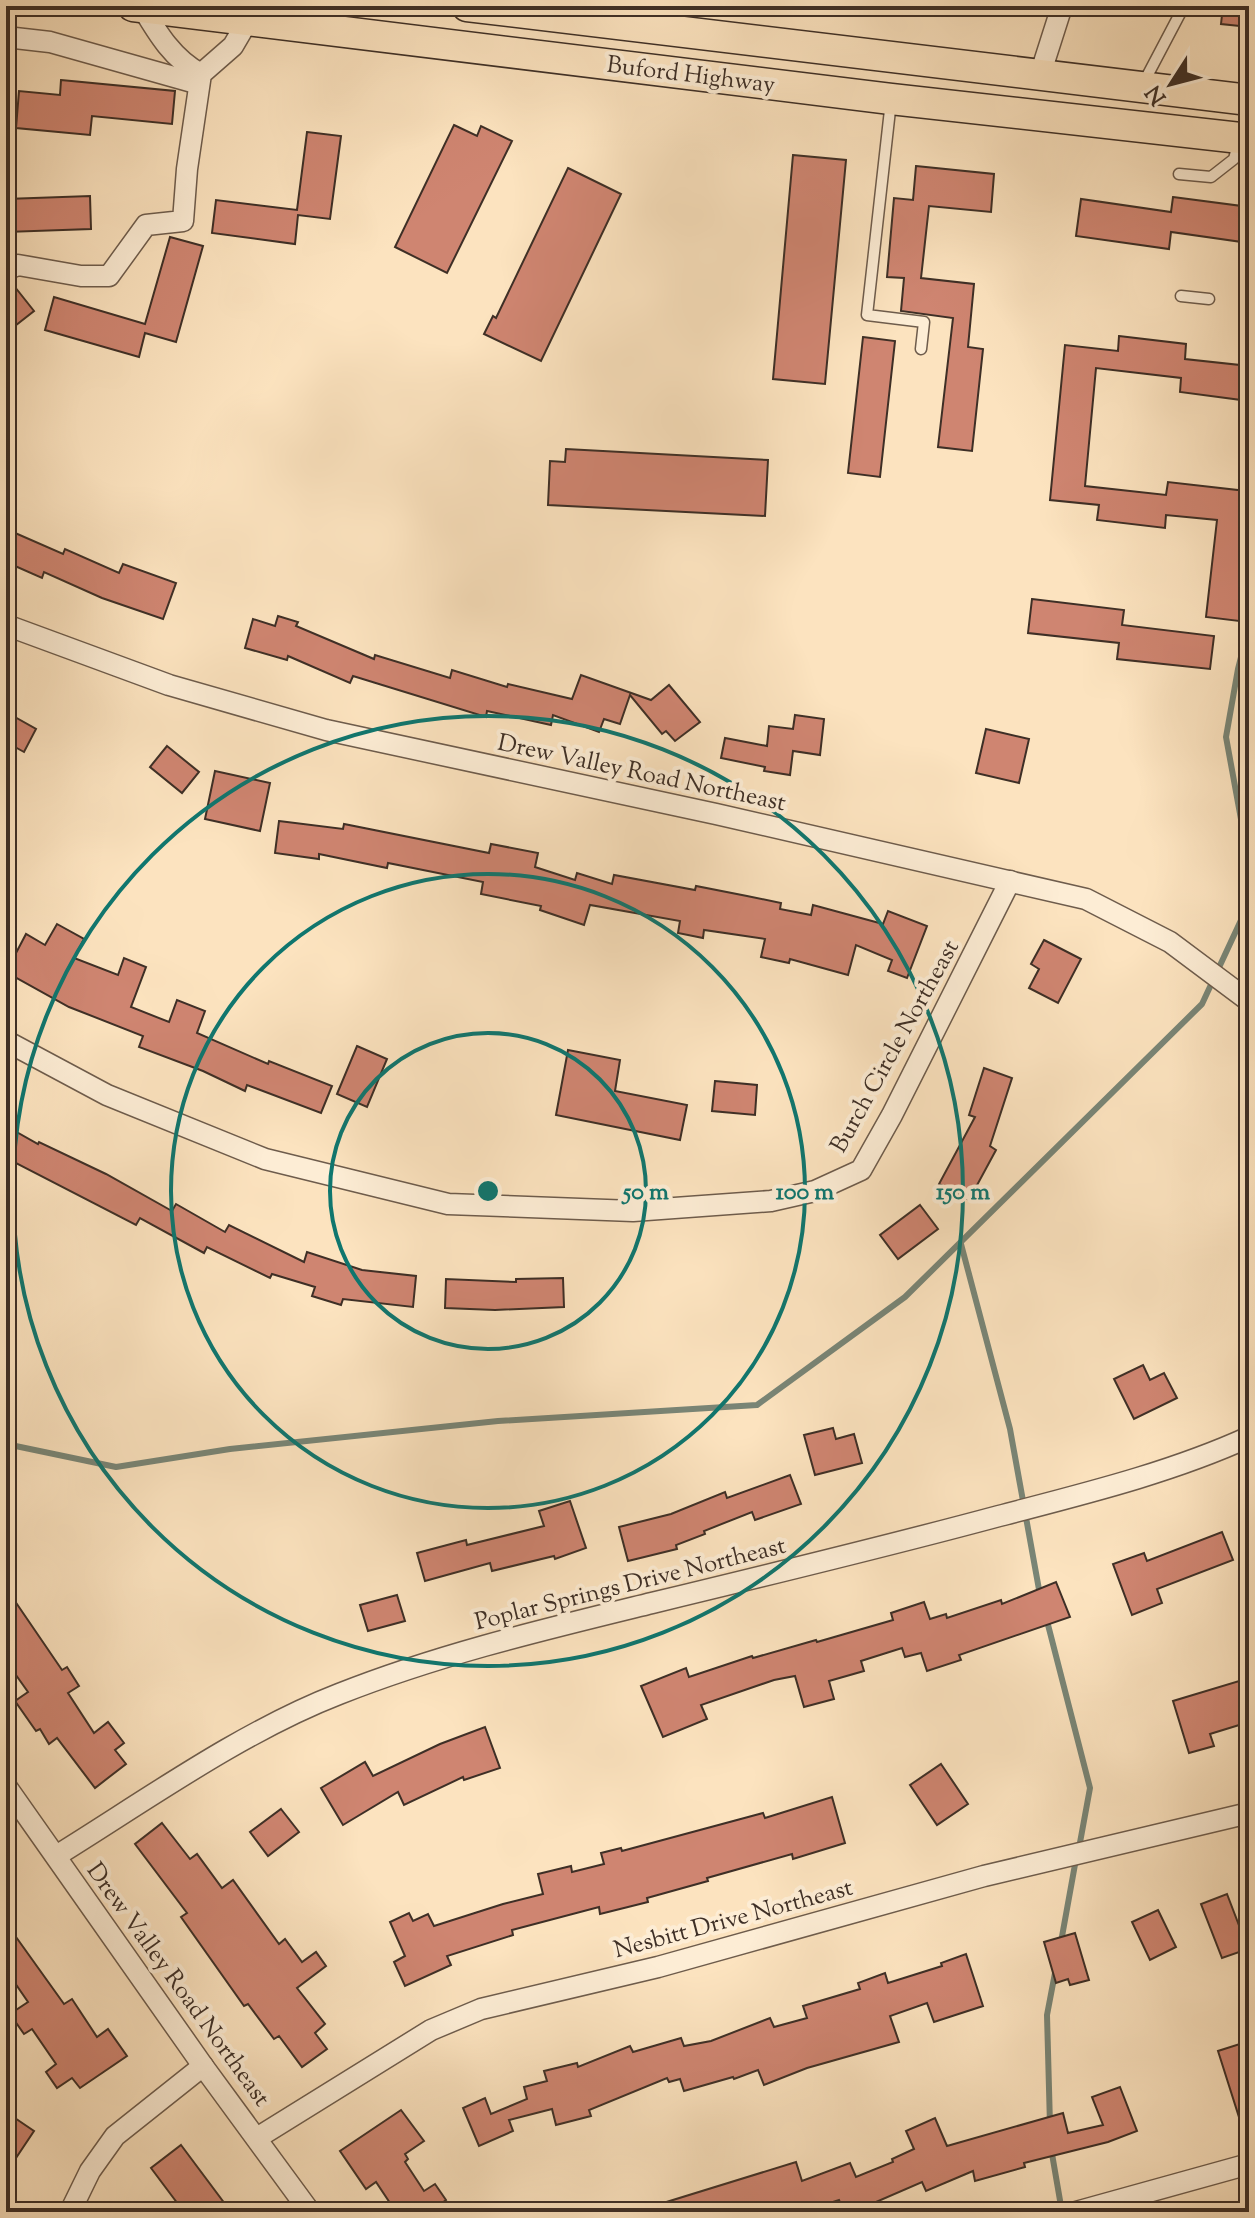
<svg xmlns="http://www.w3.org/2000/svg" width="1255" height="2218" font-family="'Sorts Mill Goudy',serif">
<rect width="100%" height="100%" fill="#fce3bf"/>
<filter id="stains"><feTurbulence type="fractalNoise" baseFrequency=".0025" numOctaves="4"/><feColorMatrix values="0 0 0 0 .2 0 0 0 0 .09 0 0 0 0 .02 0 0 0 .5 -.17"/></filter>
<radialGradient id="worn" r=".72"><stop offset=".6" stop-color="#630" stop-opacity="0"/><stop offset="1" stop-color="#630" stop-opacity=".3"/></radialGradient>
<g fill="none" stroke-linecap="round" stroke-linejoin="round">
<g stroke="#798576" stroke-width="6">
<path d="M1249,626L1238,669L1226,737L1249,863"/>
<path d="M961,1244L1010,1429L1040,1595"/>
<path d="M6,1444L116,1467L230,1449L498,1421L757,1405L905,1297L1202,1004L1249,903"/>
<path d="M1046,1617L1090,1788L1079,1848"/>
<path d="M1061,1942L1076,1859"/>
<path d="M1050,2125L1047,2015L1055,1973"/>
<path d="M1051,2148L1062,2212"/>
</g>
</g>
<g fill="#cf8571" stroke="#3e2f26" stroke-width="2">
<path d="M1223,6H1249V27L1221,24Z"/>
<path d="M61,80L175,91L172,124L92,116L90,135L16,128L19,91L60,95Z"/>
<path d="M454,125L477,136L481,126L512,141L447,273L395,247Z"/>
<path d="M307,132L341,136L330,219L298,215L295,244L212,233L216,200L297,210Z"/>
<path d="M793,155L846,160L825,384L773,379Z"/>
<path d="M916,166L994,174L991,212L929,206L921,278L974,284L968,347L983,349L972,451L938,447L953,318L901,311L904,278L887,277L894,198L913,200Z"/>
<path d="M568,168L621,194L541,361L484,334L493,316L496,318Z"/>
<path d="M90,196L91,229L6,232V199Z"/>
<path d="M1173,197L1249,207V243L1171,232L1169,249L1076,236L1081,199L1171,212Z"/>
<path d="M170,237L203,246L176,342L145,333L139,357L45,330L54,297L145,324Z"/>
<path d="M11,282L34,311L6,333V283Z"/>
<path d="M1119,336L1186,344L1185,359L1249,366V401L1180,392L1181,378L1096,368L1085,486L1166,495L1168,482L1246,491L1241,542L1248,543L1239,621L1206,617L1217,520L1166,515L1165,528L1097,520L1099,505L1050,500L1065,345L1118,351Z"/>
<path d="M863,337L895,341L880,477L848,473Z"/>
<path d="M566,449L768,460L765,516L548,505L550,461L565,462Z"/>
<path d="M6,529L63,554L65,549L119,573L123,564L176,583L163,619L102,598L44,572L42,578L6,562Z"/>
<path d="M1032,599L1124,610L1122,625L1214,636L1210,669L1117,659L1119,643L1028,633Z"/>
<path d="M278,616L298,622L296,626L374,659L375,655L450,678L452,670L507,687L508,684L572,699L581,675L651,700L669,685L700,722L675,741L666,731L662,734L630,695L620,724L604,719L599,732L553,715L551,725L487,711L486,717L353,676L350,683L288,656L287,660L245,648L253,619L275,626Z"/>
<path d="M6,712L36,729L24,752L6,742Z"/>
<path d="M795,715L824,719L820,755L793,751L790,775L764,771L765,767L721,758L725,738L767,746L769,726L793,729Z"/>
<path d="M986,729L1029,739L1019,783L976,773Z"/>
<path d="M167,746L199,772L182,793L150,767Z"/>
<path d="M215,771L270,783L260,831L205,819Z"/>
<path d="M279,821L343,829L344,824L489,853L491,844L538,853L535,867L575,880L577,873L612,884L614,875L695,890L696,886L747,896L781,903L780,909L811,915L813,905L883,924L888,911L927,926L907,978L888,971L892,960L856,945L848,975L790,959L789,963L761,957L765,939L704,930L703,938L678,933L680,921L590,905L584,925L540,910L541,906L481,894L483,882L388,863L387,868L319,854V859L275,853Z"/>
<path d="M57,924L84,939L74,958L118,975L124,958L146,967L131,1007L169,1022L177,1000L205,1011L197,1033L268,1064L269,1061L332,1086L321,1113L247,1085L245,1091L203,1071L139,1047L143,1036L69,1007L6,972L26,934L45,945Z"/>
<path d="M1044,940L1081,959L1058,1003L1029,988L1039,969L1031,964Z"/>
<path d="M357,1046L387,1059L367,1107L337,1094Z"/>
<path d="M568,1050L620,1060L615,1091L687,1105L680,1140L556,1115Z"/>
<path d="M984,1068L1012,1078L990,1146L996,1150L969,1200L939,1184L975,1117L969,1115Z"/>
<path d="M715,1081L757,1085L755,1115L712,1111Z"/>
<path d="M6,1126L38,1144L39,1142L106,1174L172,1211L176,1204L225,1232L229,1225L304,1262L307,1252L362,1270L416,1276L413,1307L343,1299L341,1305L312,1296L315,1287L272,1274L270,1278L207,1247L204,1253L140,1218L136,1225L6,1158Z"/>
<path d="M920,1205L938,1229L898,1259L880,1235Z"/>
<path d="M563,1278L564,1307L495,1310L445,1308L446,1279L516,1282V1279Z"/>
<path d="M1143,1365L1150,1380L1164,1373L1177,1398L1134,1419L1114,1379Z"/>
<path d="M833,1428L836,1439L854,1434L862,1463L815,1475L804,1435Z"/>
<path d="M790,1475L801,1504L755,1520L752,1512L704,1531L705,1534L676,1545L677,1549L628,1561L619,1527L671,1514L725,1492L727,1498Z"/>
<path d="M570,1501L586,1548L555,1559L554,1556L492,1571L490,1563L425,1581L417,1553L466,1540L467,1545L544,1526L539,1511Z"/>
<path d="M1222,1532L1233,1560L1157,1589L1162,1603L1132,1615L1113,1564L1144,1553L1147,1561Z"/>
<path d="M1056,1582L1070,1617L959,1655L961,1660L927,1671L921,1653L905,1657L902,1648L861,1661L864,1671L829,1681L834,1699L804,1707L795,1676L774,1680L701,1705L707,1719L663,1737L641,1686L686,1668L689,1677L752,1656L753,1658L816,1640L817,1642L893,1620L891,1613L924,1602L930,1619L946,1614L947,1618L1001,1600L1002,1604Z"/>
<path d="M6,1588L62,1670L67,1667L79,1686L68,1693L94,1733L108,1722L124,1743L115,1750L126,1764L95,1788L57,1738L49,1744L40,1729L36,1731L15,1701L28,1692L6,1661Z"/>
<path d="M397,1595L405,1621L368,1631L360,1605Z"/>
<path d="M1249,1678V1722L1210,1734L1214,1746L1189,1753L1173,1701Z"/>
<path d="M485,1727L500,1768L464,1780L463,1777L404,1805L398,1792L343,1825L321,1788L365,1762L373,1776L440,1744Z"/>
<path d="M941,1764L968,1804L937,1825L910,1785Z"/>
<path d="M832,1797L845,1843L793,1859L792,1854L707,1878L708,1881L647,1898L648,1902L600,1914L599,1907L512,1930L513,1935L447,1956L451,1965L405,1986L394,1962L405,1956L390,1922L409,1913L413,1921L428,1914L434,1926L503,1904L543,1894L538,1874L571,1866L572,1872L604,1864L601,1853L621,1848L622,1851L763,1813L765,1818Z"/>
<path d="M281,1809L299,1832L268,1856L250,1832Z"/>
<path d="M162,1823L190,1859L197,1854L222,1888L233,1880L279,1944L285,1939L302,1962L316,1952L326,1966L297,1988L325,2024L315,2033L327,2049L302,2067L279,2036L274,2039L248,2004L244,2006L181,1917L187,1913L135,1844Z"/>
<path d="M1227,1894L1248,1949L1222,1958L1201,1904Z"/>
<path d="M1158,1910L1176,1947L1150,1960L1132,1922Z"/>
<path d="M6,1923L64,2004L72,1999L97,2037L108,2029L127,2056L80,2088L72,2078L57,2088L46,2072L56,2064L32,2029L24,2034L10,2014L28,2002L6,1970Z"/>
<path d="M1075,1933L1089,1980L1070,1985L1068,1979L1056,1983L1044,1942Z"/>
<path d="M966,1954L983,2006L934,2022L927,2003L890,2016L899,2042L807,2068L764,2085L758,2070L734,2079L733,2077L684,2091L680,2079L669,2082L667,2078L589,2110L591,2116L556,2125L552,2109L509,2120L513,2131L479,2146L463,2108L485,2098L491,2114L527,2099L524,2087L547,2081L544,2071L577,2063L578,2067L630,2046L633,2052L681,2038L684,2046L711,2041L770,2018L774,2027L807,2018L803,2006L860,1989L858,1983L885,1973L888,1983L942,1966L941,1963Z"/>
<path d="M1249,2041V2135L1245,2136L1218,2051Z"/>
<path d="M1120,2087L1137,2131L1108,2142L1024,2163L1025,2167L975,2181L973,2171L926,2191L922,2182L853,2212H844L839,2200L802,2212H648L647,2208L796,2162L802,2181L850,2163L856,2177L893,2162L892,2159L914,2149L906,2131L935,2118L947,2146L1063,2113L1068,2133L1103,2125L1092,2097Z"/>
<path d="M401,2110L424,2141L405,2154L408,2159L405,2162L424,2191L435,2184L446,2200L430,2212H396L376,2182L366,2189L340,2151Z"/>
<path d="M6,2112L34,2131L6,2173Z"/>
<path d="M181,2145L231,2212H184L151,2168Z"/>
</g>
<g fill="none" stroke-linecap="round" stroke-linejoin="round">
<defs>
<g id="lane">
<path d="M1144,82L1184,6"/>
<path d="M891,101L867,315L924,322L921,349"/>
<path d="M1179,174L1211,177L1234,159L1239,140"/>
<path d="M1181,296L1209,299"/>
</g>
<g id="street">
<path d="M661,6L665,30"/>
<path d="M142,7C158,34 173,59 201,74"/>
<path d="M6,37L50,42L199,84"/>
<path d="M1040,75L1062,6"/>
<path d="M6,270L18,265L81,276H109L146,225L183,221L187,169L201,74L233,46L247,22"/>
<path d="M6,625L169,685L326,730L716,814L1086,899L1170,942L1249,1001"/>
<path d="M6,1041L107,1095L265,1159L448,1204L633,1211L771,1201L815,1191L861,1170L892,1115L1010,881"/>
<path d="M6,1786L203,2066L310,2212"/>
<path d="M56,1856C145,1801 241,1732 339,1694C440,1654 546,1629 652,1603C768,1575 884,1547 999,1516C1083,1494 1170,1473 1249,1437"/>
<path d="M257,2138L431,2030L481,2009L658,1967L984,1876L1249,1813"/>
<path d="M70,2212L90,2171L115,2136L203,2066"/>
<path d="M1076,2212L1249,2164"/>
</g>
<g id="primary">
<path d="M133,6L891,99L1249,139"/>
<path d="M467,6L1249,100"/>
</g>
</defs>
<use href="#lane" stroke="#6e5c4c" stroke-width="13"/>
<use href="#street" stroke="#6e5c4c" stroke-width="23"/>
<use href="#primary" stroke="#3e2f26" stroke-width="33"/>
<use href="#lane" stroke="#fdedd5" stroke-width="10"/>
<use href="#street" stroke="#fdedd5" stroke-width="20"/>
<use href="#primary" stroke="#fce3bf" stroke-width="30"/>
</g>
<g fill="none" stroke="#0f766e" stroke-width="4">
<circle cx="488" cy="1191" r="158"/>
<circle cx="488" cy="1191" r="317"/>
<circle cx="488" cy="1191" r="475"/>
</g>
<g text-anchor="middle" stroke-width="8" stroke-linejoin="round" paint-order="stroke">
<g font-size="24" fill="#3e2f26" stroke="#fdedd5">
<text transform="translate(691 74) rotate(7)" y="8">Buford Highway</text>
<text transform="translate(642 772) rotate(12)" y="8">Drew Valley Road Northeast</text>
<text transform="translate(894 1046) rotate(-61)" y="8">Burch Circle Northeast</text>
<text transform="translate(630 1583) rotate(-14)" y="8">Poplar Springs Drive Northeast</text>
<text transform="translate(733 1918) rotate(-15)" y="8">Nesbitt Drive Northeast</text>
<text transform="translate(179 1984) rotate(54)" y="8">Drew Valley Road Northeast</text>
</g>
</g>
<circle cx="488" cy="1191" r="12" fill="#0f766e" stroke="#fdedd5" stroke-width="4"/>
<g font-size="24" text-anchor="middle" font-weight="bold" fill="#0f766e" stroke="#fdedd5" stroke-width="8" stroke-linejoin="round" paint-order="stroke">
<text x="646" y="1199">50 m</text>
<text x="805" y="1199">100 m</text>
<text x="963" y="1199">150 m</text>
</g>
<rect width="1255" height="2218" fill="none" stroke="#fce3bf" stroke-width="32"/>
<rect x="8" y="8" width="1239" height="2202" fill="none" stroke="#3e2f26" stroke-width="4"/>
<rect x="16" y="16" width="1223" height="2186" fill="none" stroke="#3e2f26" stroke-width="2"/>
<g transform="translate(1171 84) rotate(234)" stroke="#fdedd5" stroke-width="6" paint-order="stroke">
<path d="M0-6L14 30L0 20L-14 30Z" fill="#3e2f26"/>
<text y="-12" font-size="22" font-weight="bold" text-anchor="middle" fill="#3e2f26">N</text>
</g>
<rect width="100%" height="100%" filter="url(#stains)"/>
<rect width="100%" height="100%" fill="url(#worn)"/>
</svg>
